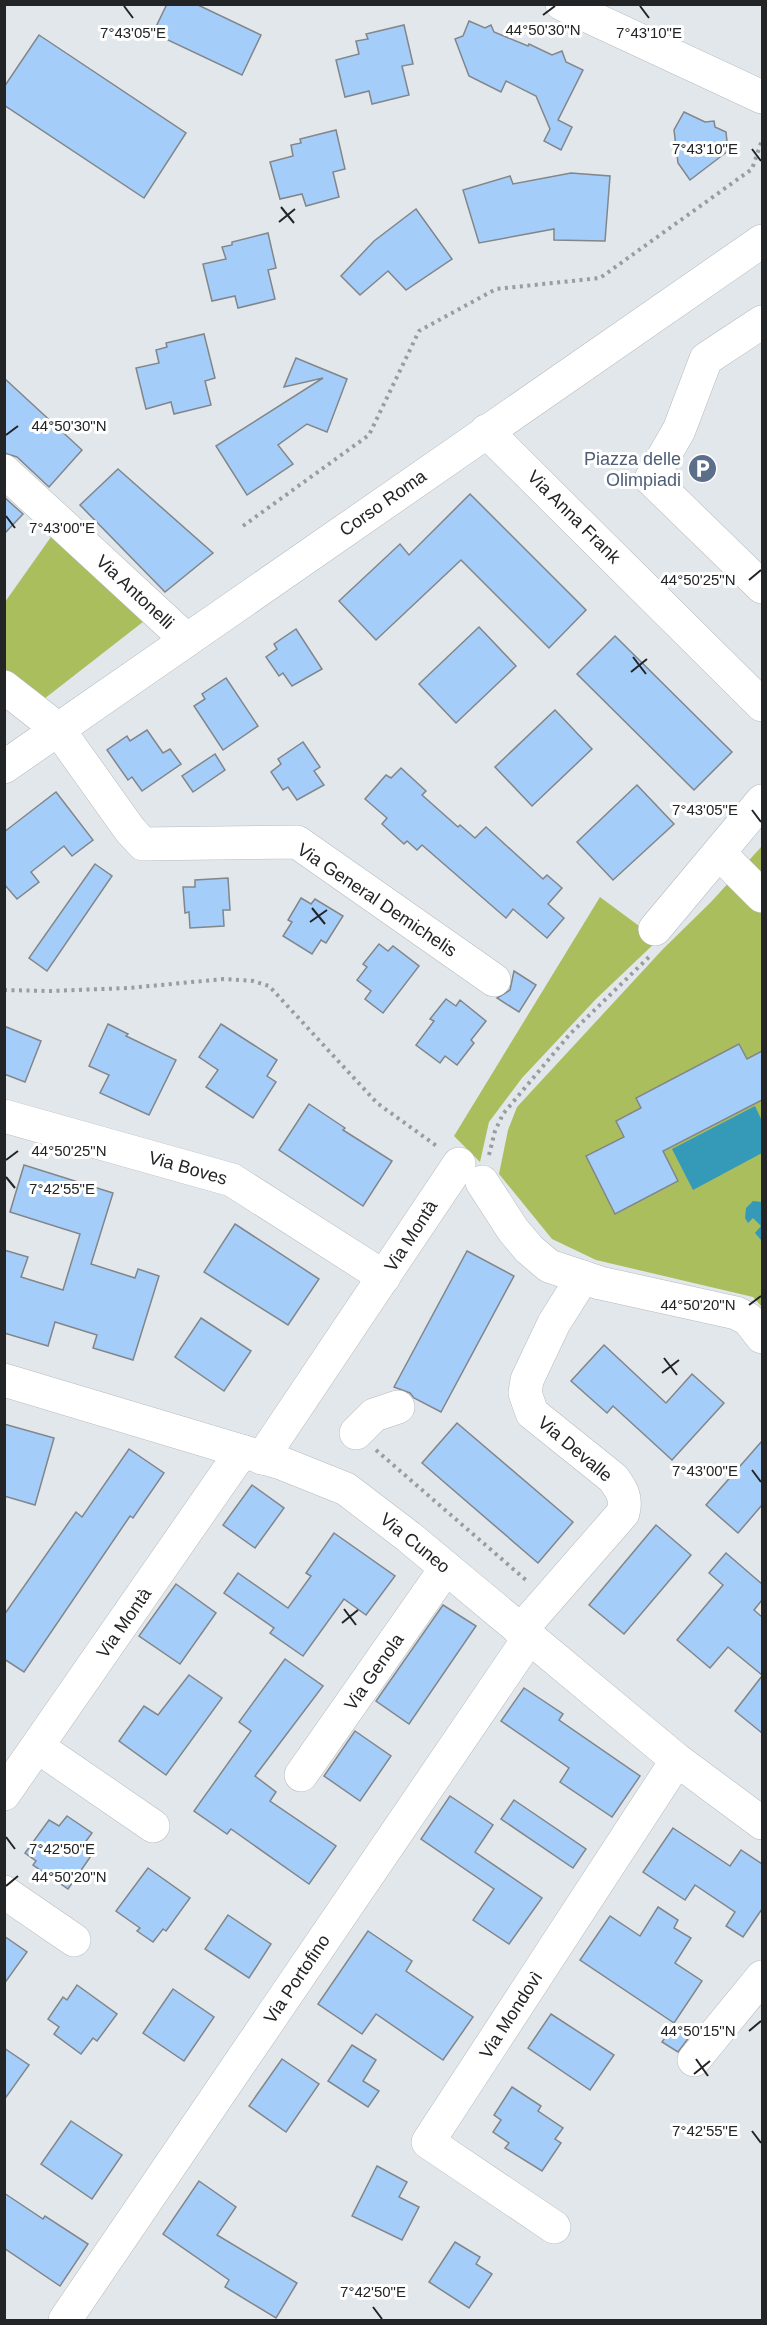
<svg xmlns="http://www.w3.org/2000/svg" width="767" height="2325" font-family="Arial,sans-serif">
<rect width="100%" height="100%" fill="#e2e7eb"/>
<g fill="#aabe5e">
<path d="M58,527L148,618L44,699L5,669V602Z"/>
<path d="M762,846V1307L753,1297L596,1260L552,1239L499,1174L508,1130L517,1107L663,949L711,902Z"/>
<path d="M600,897L658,940L596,999L522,1078L489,1122L480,1162L454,1136Z"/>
</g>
<g fill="#3599b8">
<path d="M755,1106L762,1121V1153L693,1190L672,1149Z"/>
<path d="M753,1201L762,1202V1241L755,1233L761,1226L753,1218L748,1223L745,1218L746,1208Z"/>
</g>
<g fill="#a4cef9" stroke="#82868a" stroke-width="1.5">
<path d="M167,4H196L261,35L242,75L153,33Z"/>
<path d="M469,21L485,28L491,25L494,32L528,46L529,44L552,55L562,51L566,62L583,70L558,120L572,127L561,150L544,141L550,129L536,96L506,81L501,92L469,76L455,39L463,36Z"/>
<path d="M404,25L413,64L402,66L409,95L372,104L369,91L345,97L336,60L359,54L356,41L368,39L366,34Z"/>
<path d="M39,35L186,133L144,198L4,105V87Z"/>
<path d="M684,112L705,122L714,121L715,127L726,132L728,151L690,180L678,163L674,130Z"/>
<path d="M336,130L345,169L333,172L339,197L306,206L302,194L280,199L270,162L293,156L291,145L301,143L300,139Z"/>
<path d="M571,173L610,176L605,241L554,240V229L479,243L463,190L510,176L513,184Z"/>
<path d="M416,209L452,259L406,290L388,271L360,295L341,276L374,241Z"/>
<path d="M268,233L276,268L268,270L275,299L238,308L235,296L212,301L203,264L226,259L222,247L232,245V242Z"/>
<path d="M204,334L215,378L205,381L211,405L174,414L171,402L146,409L136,368L159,363L156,350L167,347L166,343Z"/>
<path d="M296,358L347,379L327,432L307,424L278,445L293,464L247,495L216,446L323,378L284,387Z"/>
<path d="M4,378L82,450L49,487L17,457L4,453Z"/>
<path d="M118,469L213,553L165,592L80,505Z"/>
<path d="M470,494L586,610L549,648L461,560L376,640L339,601L400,544L409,555Z"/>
<path d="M4,497L23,514L4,534Z"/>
<path d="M479,627L516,666L456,723L419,684Z"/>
<path d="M296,629L322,669L292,686L283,673L279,676L266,657L277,649L274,644Z"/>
<path d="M615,636L732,752L694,790L577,674Z"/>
<path d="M226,678L258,726L223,750L194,706L205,699L202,694Z"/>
<path d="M555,710L592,749L532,806L495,767Z"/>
<path d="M147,730L163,753L170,749L181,764L142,791L132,777L128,780L107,750L127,736L130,741Z"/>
<path d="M303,742L320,767L314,771L324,785L297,800L288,787L283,790L271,772L281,764L278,759Z"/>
<path d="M215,754L225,770L193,792L182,776Z"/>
<path d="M401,768L426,791L422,795L458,827L460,825L475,838L486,827L543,879L547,875L562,888L548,904L564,918L547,938L513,909L506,918L422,845L417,850L407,841L404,844L382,824L387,818L365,799L386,775L391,778Z"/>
<path d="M637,785L674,824L613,880L577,842Z"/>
<path d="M56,792L93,840L72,856L64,846L31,872L39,882L17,899L4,884V832Z"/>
<path d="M95,864L112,876L47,971L29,958Z"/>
<path d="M228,878L230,910H223L224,926L190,928L189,912L185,913L183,887H195V880Z"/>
<path d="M301,898L311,904L315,899L343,916L326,943L321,940L312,954L283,936L292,922L288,920Z"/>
<path d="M379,944L388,951L393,946L419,966L383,1013L365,999L371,991L357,980L367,967L363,964Z"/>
<path d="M514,971L536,985L519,1012L497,998L510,990Z"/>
<path d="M446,999L456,1006L460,1000L486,1021L471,1040L474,1043L457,1065L445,1056L440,1063L416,1045L434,1021L430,1019Z"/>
<path d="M108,1024L128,1034L126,1036L176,1060L149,1115L100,1093L109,1075L89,1066Z"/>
<path d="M221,1024L277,1060L267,1076L276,1082L253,1118L206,1087L218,1070L199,1057Z"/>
<path d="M4,1026L41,1041L25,1082L4,1074Z"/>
<path d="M739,1044L747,1059L762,1051V1100L663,1151L678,1181L615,1214L586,1156L624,1137L616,1121L641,1108L636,1098Z"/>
<path d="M309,1104L345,1128L343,1130L392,1161L363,1206L279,1150Z"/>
<path d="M24,1165L113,1193L91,1264L135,1278L138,1269L159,1276L133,1360L93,1348L97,1335L55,1322L48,1346L4,1333V1250L28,1257L21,1277L63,1290L80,1234L10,1212Z"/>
<path d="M235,1224L319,1279L288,1325L204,1272Z"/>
<path d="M467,1251L514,1276L441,1412L414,1398L410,1393L394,1387Z"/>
<path d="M201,1318L251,1351L224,1391L175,1357Z"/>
<path d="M604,1345L666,1403L692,1374L724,1403L672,1460L613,1406L607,1413L571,1381Z"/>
<path d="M457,1423L573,1522L538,1563L422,1463Z"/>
<path d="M4,1424L54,1438L35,1505L4,1496Z"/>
<path d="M762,1441V1505L738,1533L706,1505Z"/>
<path d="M129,1449L164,1473L133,1518L130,1516L24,1672L4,1659V1615L76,1512L82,1517Z"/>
<path d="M252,1485L284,1508L255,1548L223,1525Z"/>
<path d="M656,1525L691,1555L624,1634L589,1605Z"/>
<path d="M334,1533L395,1576L366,1615L344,1599L303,1656L270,1633L274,1628L224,1593L238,1573L288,1608L311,1576L306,1573Z"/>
<path d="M726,1553L762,1584V1600L754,1610L762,1617V1675L728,1647L710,1668L677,1640L723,1585L709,1573Z"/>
<path d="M176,1584L216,1613L180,1664L139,1636Z"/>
<path d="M443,1605L476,1626L409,1724L376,1701Z"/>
<path d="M285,1659L323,1686L255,1776L276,1792L270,1801L336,1846L309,1884L231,1829L227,1834L194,1811L251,1731L239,1722Z"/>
<path d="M189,1675L222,1698L166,1775L119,1741L144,1706L158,1715Z"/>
<path d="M762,1676V1733L735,1711Z"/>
<path d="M524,1688L563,1714L559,1720L640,1776L612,1817L560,1782L569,1768L501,1721Z"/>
<path d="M355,1731L391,1756L360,1801L324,1776Z"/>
<path d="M450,1796L493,1825L475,1852L542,1898L509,1944L473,1920L494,1889L421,1839Z"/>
<path d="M514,1800L586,1849L573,1868L501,1819Z"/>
<path d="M67,1816L92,1833L84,1844L93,1853L68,1889L33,1865L36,1861L25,1853L49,1820L59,1826Z"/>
<path d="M673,1828L730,1866L741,1850L762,1864V1909L743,1937L726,1926L735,1912L695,1885L685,1900L643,1872Z"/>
<path d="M148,1868L190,1898L166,1931L163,1929L153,1942L137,1931L140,1928L116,1911Z"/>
<path d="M658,1907L678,1920L674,1928L691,1938L675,1963L702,1981L674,2023L580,1960L610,1916L640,1936Z"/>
<path d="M228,1915L271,1944L249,1978L205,1949Z"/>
<path d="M368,1931L412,1961L406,1971L473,2017L443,2060L376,2014L362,2034L318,2004Z"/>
<path d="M4,1936L27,1952L4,1984Z"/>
<path d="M77,1985L117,2014L97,2041L93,2038L81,2054L54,2034L59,2027L48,2019L63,1997L67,2000Z"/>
<path d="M173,1989L214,2017L184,2061L143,2033Z"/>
<path d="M551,2014L614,2055L590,2090L528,2048Z"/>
<path d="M674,2025L690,2036L678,2052L662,2042Z"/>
<path d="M352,2045L376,2060L363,2081L379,2091L368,2107L328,2081Z"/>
<path d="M4,2048L29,2065L4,2100Z"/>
<path d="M282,2059L319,2084L286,2132L249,2106Z"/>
<path d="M512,2087L541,2106L538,2111L563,2128L555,2139L561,2143L542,2171L505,2148L509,2143L493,2132L501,2120L494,2115Z"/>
<path d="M71,2121L122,2155L92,2199L41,2164Z"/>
<path d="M377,2166L407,2182L399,2197L419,2207L402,2240L352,2216Z"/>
<path d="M199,2181L236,2207L217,2235L297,2283L276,2318L225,2287L229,2280L163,2234Z"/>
<path d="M4,2193L43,2219L45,2216L88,2244L60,2286L4,2248Z"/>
<path d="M455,2242L480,2257L476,2264L492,2274L469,2308L429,2282Z"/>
</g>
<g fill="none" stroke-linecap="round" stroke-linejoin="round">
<defs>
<g id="minor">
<path d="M562,4L762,97"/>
<path d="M762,322L706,359L679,430L651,479L762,587"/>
<path d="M486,431L762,705"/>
<path d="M4,471L187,640"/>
<path d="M4,687L58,729L130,830L143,844L297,842L494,980"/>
<path d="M4,767L762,241"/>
<path d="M719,853L762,896"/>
<path d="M655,929L762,801"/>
<path d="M4,1116L232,1180L384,1277"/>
<path d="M482,1182L513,1230L529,1249L549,1266L600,1283L736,1313L748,1319L762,1337"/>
<path d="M4,1380L281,1463L346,1489L409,1537L677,1760L762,1823"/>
<path d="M356,1433L374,1415L398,1407"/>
<path d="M262,1458L459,1164"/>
<path d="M520,1631L623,1513C627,1498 622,1490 613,1478L532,1413L525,1393L527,1380L554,1323L583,1277"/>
<path d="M38,1747L153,1826"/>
<path d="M301,1775L446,1568"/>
<path d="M4,1794L242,1451"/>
<path d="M4,1892L74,1940"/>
<path d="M694,2060L762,1977"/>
<path d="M554,2227L428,2142L677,1760"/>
<path d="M65,2320L529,1638"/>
</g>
</defs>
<use href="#minor" stroke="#b6babe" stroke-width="34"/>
<g stroke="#9a9da0" stroke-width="4" stroke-dasharray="3 4.5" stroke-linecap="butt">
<path d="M243,526L369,435L419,331L496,289L600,278L752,169L762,140"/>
<path d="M4,990L50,991L129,988L224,979L253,981L269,986L377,1103L438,1147"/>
<path d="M489,1155L495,1131L503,1114L570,1034L650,956"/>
<path d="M376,1450L527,1581"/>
</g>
<use href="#minor" stroke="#fff" stroke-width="33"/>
</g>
<path fill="none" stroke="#232426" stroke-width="2" d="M124,6L133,18M640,6L649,18M543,15L555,6M752,149L761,161M281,207L294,223M279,222L295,209M6,435L18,426M6,516L15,528M749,580L761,570M633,657L646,674M631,672L647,659M752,810L761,822M312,908L325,924M310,922L327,910M6,1160L18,1151M6,1177L15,1188M749,1305L761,1296M664,1358L677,1375M662,1373L679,1360M752,1470L761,1482M344,1609L356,1625M342,1623L358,1610M6,1837L15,1849M6,1886L18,1876M749,2031L761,2021M696,2059L708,2076M694,2074L710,2061M752,2131L761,2143M373,2307L382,2319"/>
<defs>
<symbol id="parking-disc" viewBox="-11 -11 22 22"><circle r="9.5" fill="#5c6f8a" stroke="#fff"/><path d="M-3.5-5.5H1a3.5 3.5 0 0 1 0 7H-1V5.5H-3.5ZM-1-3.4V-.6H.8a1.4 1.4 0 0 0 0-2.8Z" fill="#fff"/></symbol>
</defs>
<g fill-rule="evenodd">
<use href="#parking-disc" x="686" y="452" width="33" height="33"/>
</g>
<g text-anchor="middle" stroke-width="6" stroke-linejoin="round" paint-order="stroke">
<g font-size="18" fill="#4e5e75" stroke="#fff" text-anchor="end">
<text x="681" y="465">Piazza delle<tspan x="681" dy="21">Olimpiadi</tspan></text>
</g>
<g font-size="18" fill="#232426" stroke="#fff">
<text transform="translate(383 503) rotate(-35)" y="6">Corso Roma</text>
<text transform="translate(574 517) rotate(45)" y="6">Via Anna Frank</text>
<text transform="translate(135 592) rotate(43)" y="6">Via Antonelli</text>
<text transform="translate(377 900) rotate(34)" y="6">Via General Demichelis</text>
<text transform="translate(188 1168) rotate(16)" y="6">Via Boves</text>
<text transform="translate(411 1236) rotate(-57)" y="6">Via Montà</text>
<text transform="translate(575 1449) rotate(40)" y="6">Via Devalle</text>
<text transform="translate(415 1543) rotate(39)" y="6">Via Cuneo</text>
<text transform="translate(124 1623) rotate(-55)" y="6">Via Montà</text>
<text transform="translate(374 1672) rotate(-55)" y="6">Via Genola</text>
<text transform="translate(297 1979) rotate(-56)" y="6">Via Portofino</text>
<text transform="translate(511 2015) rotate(-57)" y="6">Via Mondovì</text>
</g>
</g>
<g font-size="15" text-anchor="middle" fill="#232426" stroke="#fff" stroke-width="6" stroke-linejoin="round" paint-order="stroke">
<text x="543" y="35">44°50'30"N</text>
<text x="133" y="38">7°43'05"E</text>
<text x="649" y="38">7°43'10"E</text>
<text x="705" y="154">7°43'10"E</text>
<text x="69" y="431">44°50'30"N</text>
<text x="62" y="533">7°43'00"E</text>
<text x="698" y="585">44°50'25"N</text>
<text x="705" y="815">7°43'05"E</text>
<text x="69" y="1156">44°50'25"N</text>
<text x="62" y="1194">7°42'55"E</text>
<text x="698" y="1310">44°50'20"N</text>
<text x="705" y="1476">7°43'00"E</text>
<text x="62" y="1854">7°42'50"E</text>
<text x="69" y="1882">44°50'20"N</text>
<text x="698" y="2036">44°50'15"N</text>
<text x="705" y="2136">7°42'55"E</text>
<text x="373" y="2297">7°42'50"E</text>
</g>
<rect width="767" height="2325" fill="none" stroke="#232426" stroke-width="12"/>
</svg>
